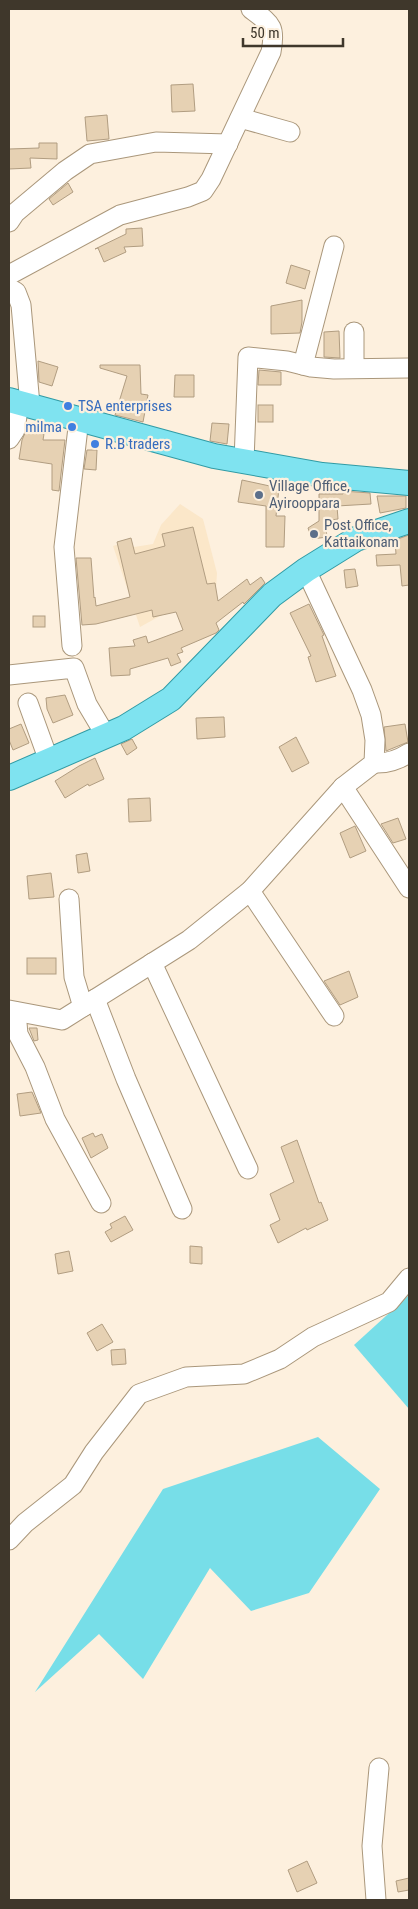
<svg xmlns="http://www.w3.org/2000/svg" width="418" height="1909" font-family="'Roboto Condensed',sans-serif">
<rect width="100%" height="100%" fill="#fdf0de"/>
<path fill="#fbe7c9" d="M180,504L203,519L217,573L216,589L178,606L140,627L113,546L122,543L134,547L153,544L161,525Z"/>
<g fill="#77dee8">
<path d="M409,1295V1409L354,1345Z"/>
<path d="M318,1437L380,1489L309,1593L251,1611L210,1568L143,1679L99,1634L35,1692L163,1489Z"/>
</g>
<g fill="#e6d1b3" stroke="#b19d81">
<path d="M193,84L195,111L172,112L171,85Z"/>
<path d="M107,115L109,139L87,141L85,117Z"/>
<path d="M39,143H57V159L30,158L31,168L9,169V149L39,148Z"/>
<path d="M68,183L73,192L53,205L49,199Z"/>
<path d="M142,228L143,246L124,247L126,252L104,262L98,248L95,249L126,234V229Z"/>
<path d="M291,265L310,271L305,289L286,283Z"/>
<path d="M302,300V322L300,333L271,334V306Z"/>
<path d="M339,331L340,358L324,357V332Z"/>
<path d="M38,361L58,367L52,386L39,382Z"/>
<path d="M100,365H140L141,394L148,395L143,422L115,415L127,376L100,368Z"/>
<path d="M259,370L281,372V385H258Z"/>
<path d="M175,375H194V397H174Z"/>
<rect x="258" y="405" width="15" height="17"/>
<path d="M212,423L229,424L227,444L210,441Z"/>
<path d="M26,431L44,434L43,440H65L59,491L52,490V464L19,459L22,440Z"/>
<path d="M87,450H97L96,470L84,469Z"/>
<path d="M242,480L279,488L276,516H285L284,547H266V506L238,502Z"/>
<path d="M343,491L370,493L371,504L337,506L338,519L325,521L327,537L312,539L308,528L319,521V494H343Z"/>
<path d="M377,496H406V508L380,513Z"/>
<path d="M193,527L207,584L215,583L218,601L247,579L250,585L261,577L265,583L244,604L243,602L216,623L219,630L216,633L181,648L183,652L177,654L181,662L171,666L168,658L130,669V675L111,676L109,648L135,646L133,640L146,636L148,643L183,630L176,612L153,617L152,610L96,624L82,625L76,558H91L94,598L95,597L96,606L130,597L117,542L131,538L135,554L165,546L162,534Z"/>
<path d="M409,535V585L402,586L400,565L377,566L376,555L396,554L395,540Z"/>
<path d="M355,569L358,586L346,588L344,570Z"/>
<path d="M309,604L324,635L322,636L336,676L316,682L308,657L311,656L290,613Z"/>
<rect x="33" y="616" width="12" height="11"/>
<path d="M65,695L73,715L53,723L47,709L46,698Z"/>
<path d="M224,717L225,737L197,739L196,718Z"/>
<path d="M21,724L29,743L13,750L9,740V729Z"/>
<path d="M405,724L408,742L386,751L384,727Z"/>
<path d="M296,737L309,763L292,772L279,747Z"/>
<path d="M132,739L137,748L127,755L121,744Z"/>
<path d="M95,758L104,779L89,786L88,784L65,798L55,781L79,766Z"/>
<path d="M150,798L151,821L129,822L128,799Z"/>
<path d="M398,818L406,839L393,843L381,824Z"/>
<path d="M355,826L366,851L350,858L340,833Z"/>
<path d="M87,853L90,871L78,873L76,855Z"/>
<path d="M51,873L54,897L29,899L27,876Z"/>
<rect x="27" y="958" width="29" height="16"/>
<path d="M349,971L358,997L340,1005L324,981Z"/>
<path d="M29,1028H37L38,1040L34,1041Z"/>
<path d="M32,1092L41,1113L20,1116L17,1094Z"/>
<path d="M93,1133L95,1137L102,1134L108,1148L91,1158L82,1138Z"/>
<path d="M297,1140L319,1203L321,1202L328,1220L307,1230L306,1228L278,1243L270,1225L280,1220L270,1194L294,1182L281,1147Z"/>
<path d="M125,1216L133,1230L111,1242L105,1232L112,1228L110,1224Z"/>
<path d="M190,1246L202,1247V1264L190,1263Z"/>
<path d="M69,1251L73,1271L58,1274L55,1254Z"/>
<path d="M102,1324L113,1342L97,1351L87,1333Z"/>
<path d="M125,1349L126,1364L112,1365L111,1350Z"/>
<path d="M307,1861L317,1883L297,1892L288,1870Z"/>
<path d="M409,1878V1890L398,1892L396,1881Z"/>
</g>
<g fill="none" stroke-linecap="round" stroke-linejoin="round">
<defs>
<g id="minor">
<path d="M240,118L290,132"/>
<path d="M9,222L15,213L65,171L90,154L156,142L228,144"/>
<path d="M9,275L120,215L188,197L203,191L211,179L271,52C276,26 271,24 251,9"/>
<path d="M9,288L16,292L21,305L30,405"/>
<path d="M354,332V368"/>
<path d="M303,365L334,246"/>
<path d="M9,439L15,430L19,402"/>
<path d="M244,461L248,357L287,361L311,367L334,369L409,368"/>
<path d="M72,646L64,547L79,419"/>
<path d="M9,675L74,668L87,704L106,736"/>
<path d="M28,703L49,761"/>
<path d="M374,763C388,764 398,760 409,753"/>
<path d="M343,787L409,888"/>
<path d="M250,891L334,1016"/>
<path d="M69,899L74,977L83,1007"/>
<path d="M152,963L248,1169"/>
<path d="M95,999L126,1079L182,1209"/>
<path d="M9,1010L62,1020L189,940L250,891L343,787L374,763L375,740L371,715L362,690L306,570"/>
<path d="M16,1012L18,1034L35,1067L55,1119L101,1203"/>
<path d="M9,1540L25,1523L73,1485L94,1452L139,1394L186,1377L244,1374L280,1359L313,1337L389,1302L409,1278"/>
<path d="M376,1900L372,1846L379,1768"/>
</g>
<g id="major">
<path d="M9,400L214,456L322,475L409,483"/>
<path d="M9,778L124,728L171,699L272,595L306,570L356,539L409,521"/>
</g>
</defs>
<use href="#minor" stroke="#aa977b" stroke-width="21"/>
<use href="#major" stroke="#319ba5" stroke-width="26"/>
<use href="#minor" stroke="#fff" stroke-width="19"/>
<use href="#major" stroke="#7fe3f0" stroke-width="24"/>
</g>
<g fill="#3f7fe0" stroke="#fdf0de" stroke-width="2">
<circle cx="68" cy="406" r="5"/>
<circle cx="72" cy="427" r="5"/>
<circle cx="95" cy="444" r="5"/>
</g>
<g fill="#5c6f8a" stroke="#fdf0de" stroke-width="2">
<circle cx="259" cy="495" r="5"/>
<circle cx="314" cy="534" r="5"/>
</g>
<g text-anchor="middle" stroke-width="4.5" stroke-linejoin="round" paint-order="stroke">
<g font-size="15" fill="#366cbe" stroke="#fdf0de" text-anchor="start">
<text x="78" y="411">TSA enterprises</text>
<text x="62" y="432" text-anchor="end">milma</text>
<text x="105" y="449">R.B traders</text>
</g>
<g font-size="15" fill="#4e5e75" stroke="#fdf0de" text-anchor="start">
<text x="269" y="491">Village Office,<tspan x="269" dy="17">Ayirooppara</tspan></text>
<text x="324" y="530">Post Office,<tspan x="324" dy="17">Kattaikonam</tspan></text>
</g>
</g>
<rect width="418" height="1909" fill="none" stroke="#3f372b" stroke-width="20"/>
<path d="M243 38v8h100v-8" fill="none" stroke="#3f372b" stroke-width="2.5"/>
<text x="250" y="38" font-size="15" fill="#3f372b" stroke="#fdf0de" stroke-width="4" paint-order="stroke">50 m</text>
</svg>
